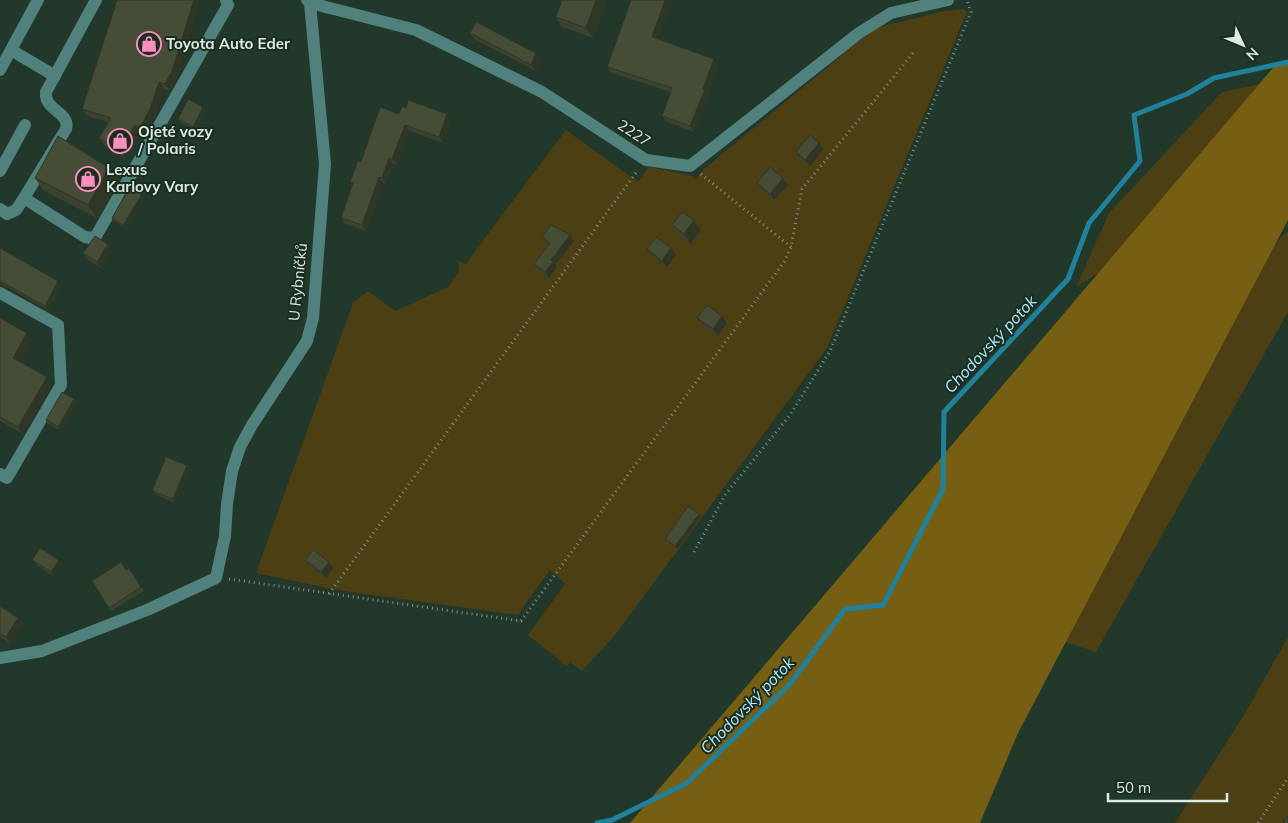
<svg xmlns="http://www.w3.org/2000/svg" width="1288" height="823" font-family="Mulish,sans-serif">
<rect width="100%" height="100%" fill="#22382a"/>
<g fill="#4d3f14">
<path d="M963,9L967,12L827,348L615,635L582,671L570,662L567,666L528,635L565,584L550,570L518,615L337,590L256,573L353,303L368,291L395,311L448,287L459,272L458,260L465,265L566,130L638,182L649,167L690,175L695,179L704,169L875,28L944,11Z"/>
<path d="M1288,78L1139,247L1076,287L1109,213L1222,92Z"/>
<path d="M1288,231V312L1096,652L1053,638L1264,253Z"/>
<path d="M1288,637V823H1175L1244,715Z"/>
</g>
<path fill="#765f12" d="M1288,60V220L1018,733L980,823H630L1278,62Z"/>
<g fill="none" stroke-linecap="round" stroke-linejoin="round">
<path stroke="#20819c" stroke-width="5" d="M597,823L612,820L687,783L790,684L845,609L883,605L943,489L944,412L1068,279L1089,223L1140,161L1134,115L1187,94L1214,78L1288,62"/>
<g stroke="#809186" stroke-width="3" stroke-dasharray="1 4" stroke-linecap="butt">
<path d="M701,174L791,247"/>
<path d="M694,552L725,495L790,415L830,351L971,12L967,0"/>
<path d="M229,579L521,621L784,262L791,247L802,189L914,52"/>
<path d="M329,594L638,170"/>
<path d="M1258,823L1288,778"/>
</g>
<g stroke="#50817d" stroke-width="12">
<path d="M96,0L46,92C44,111 71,112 66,129L24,198L85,237L91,238L96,236L228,5L226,0"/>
<path d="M310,3L416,30L542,92L646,160L690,166L859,33L891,13L948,0"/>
<path d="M11,50L55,76"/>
<path d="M0,70L38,0"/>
<path d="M0,171L25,125"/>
<path d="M0,209L7,214L16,210L24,198"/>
<path d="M0,293L58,325L61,385L7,478L0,474"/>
<path d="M0,658L42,651L147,610L216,578L225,536L227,504L232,471L240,447L252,425L307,341L313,318L325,164L310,3L307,0"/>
</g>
</g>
<g fill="#3b422f">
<path d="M117,0L177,78L170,91L164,89L155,116L145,134L140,132L125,158L104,145L99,138L108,122L87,116L82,109Z"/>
<path d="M562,0H607L593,38L562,27L556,17Z"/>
<path d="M672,0L658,39L718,65L708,94L709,95L694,132L667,122L662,116L671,92L611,73L607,67Z"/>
<path d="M470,33L536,53L541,60L536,71L474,39Z"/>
<path d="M203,107L205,110L195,130L180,122L178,119Z"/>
<path d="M406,108L447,114L451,120L443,143L409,131L397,165L393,164L386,184L383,183L366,231L345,224L341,218L352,185L350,182L361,162L399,114Z"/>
<path d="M824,149L810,166L801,158L796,152Z"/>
<path d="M35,178L118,181L97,218L44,191Z"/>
<path d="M757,183L788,185L774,200L762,189Z"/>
<path d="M130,186L132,190L144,197L126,228L114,221L112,218Z"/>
<path d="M672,225L701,230L691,244L679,235Z"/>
<path d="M542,237L574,241L555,265L557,267L549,278L538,270L534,264L548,244L546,242Z"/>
<path d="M0,248L61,284L48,310L0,283Z"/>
<path d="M647,249L676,255L667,267L652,255Z"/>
<path d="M112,251L101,268L88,260L83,253Z"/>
<path d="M0,318L32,340L20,361L52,383L23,434L0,421Z"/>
<path d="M697,318L727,323L718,336L702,324Z"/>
<path d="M74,399L77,402L61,431L48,424L46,420Z"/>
<path d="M190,469L175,503L155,494L152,491Z"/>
<path d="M701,517L677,549L667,542L665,539Z"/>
<path d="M32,560H59L61,564L53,576L35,564Z"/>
<path d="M305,560L329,562L333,568L326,578L310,567Z"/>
<path d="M129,568L144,591L111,611L92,581L126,570Z"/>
<path d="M0,606L23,624L10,644L0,637Z"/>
</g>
<g fill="#303626">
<path d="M194,0H201L177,78L170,91L165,84Z"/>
<path d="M596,0H607L593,38L586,28Z"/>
<path d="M665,0H672L656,44L652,37Z"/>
<path d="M536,53L541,60L536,71L531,65Z"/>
<path d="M714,59L718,65L708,94L709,95L694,132L690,126Z"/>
<path d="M159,82L164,89L155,116L145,134L140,127Z"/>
<path d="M203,107L205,110L195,130L193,127Z"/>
<path d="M447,114L451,120L443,143L439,137Z"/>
<path d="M135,125L140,132L125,158L120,151Z"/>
<path d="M405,125L409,131L397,165L392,159Z"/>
<path d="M819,143L824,149L810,166L805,160Z"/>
<path d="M389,158L393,164L386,184L382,178Z"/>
<path d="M109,168L118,181L97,218L88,205Z"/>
<path d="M379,177L383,183L366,231L362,225Z"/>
<path d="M783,178L788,185L774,200L770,194Z"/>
<path d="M142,194L144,197L126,228L123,225Z"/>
<path d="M694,220L701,230L691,244L684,234Z"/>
<path d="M570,235L574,241L555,265L557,267L549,278L545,272L551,260Z"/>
<path d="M108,244L112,251L101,268L97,262Z"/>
<path d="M671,248L676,255L667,267L662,261Z"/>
<path d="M58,281L61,284L48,310L45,306Z"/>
<path d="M722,316L727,323L718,336L713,329Z"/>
<path d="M27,333L32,340L18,364L13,358Z"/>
<path d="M47,377L52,383L23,434L18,427Z"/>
<path d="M74,399L77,402L61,431L58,427Z"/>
<path d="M187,465L190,469L175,503L173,499Z"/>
<path d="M699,514L701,517L677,549L675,546Z"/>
<path d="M59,560L61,564L53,576L51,572Z"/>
<path d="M329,562L333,568L326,578L321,572Z"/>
<path d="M18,618L23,624L10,644L6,637Z"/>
</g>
<g fill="#454d37" stroke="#303626">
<path d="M117,0H194L172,71L165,84L159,82L150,109L140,127L135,125L120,151L99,138L111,118L82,109Z"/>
<path d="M562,0H596L586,28L556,17Z"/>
<path d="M631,0H665L652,37L714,59L703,89H705L690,126L662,116L672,88L607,67Z"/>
<path d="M476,22L536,53L531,65L470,33Z"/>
<path d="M188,99L203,107L193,127L178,119Z"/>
<path d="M408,100L447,114L439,137L405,125L392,159L389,158L382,178L379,177L362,225L341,218L353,183L350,182L358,161L361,162L380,107L399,114L402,106L406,108Z"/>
<path d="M810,135L819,143L805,160L796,152Z"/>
<path d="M58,136L109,168L88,205L35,178Z"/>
<path d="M770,167L783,178L770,194L757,183Z"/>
<path d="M130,186L129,189L142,194L123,225L112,218Z"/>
<path d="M682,212L694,220L684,234L672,225Z"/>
<path d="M551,225L570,235L551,260L553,262L545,272L534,264L550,243L542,237Z"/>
<path d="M95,236L108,244L97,262L83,253Z"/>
<path d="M656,237L671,248L662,261L647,249Z"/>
<path d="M0,248L58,281L45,306L0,281Z"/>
<path d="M707,305L722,316L713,329L697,318Z"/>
<path d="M0,318L27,333L13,358L47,377L18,427L0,417Z"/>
<path d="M62,392L74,399L58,427L46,420Z"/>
<path d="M166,457L187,465L173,499L152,491Z"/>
<path d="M688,506L699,514L675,546L665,539Z"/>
<path d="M40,548L59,560L51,572L32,560Z"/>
<path d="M313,550L329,562L321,572L305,560Z"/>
<path d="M121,562L126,570L129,568L141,587L109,608L92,581Z"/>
<path d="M0,606L18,618L6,637L0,634Z"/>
<path d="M1288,815V823H1283Z"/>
</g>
<defs>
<symbol id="shop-ring" viewBox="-11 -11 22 22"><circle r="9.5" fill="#192d21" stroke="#fe8ebd" stroke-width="1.5"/><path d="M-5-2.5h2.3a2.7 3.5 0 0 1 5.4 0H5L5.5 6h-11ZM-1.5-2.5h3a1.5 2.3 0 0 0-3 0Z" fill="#fe8ebd"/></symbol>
</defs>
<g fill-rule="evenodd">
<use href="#shop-ring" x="135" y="30" width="28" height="28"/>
<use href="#shop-ring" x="106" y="127" width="28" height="28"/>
<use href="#shop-ring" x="74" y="165" width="28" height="28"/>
</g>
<g text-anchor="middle" stroke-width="4" stroke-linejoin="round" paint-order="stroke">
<g font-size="15" font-weight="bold" fill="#dde9e1" stroke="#192d21" text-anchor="start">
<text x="166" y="49">Toyota Auto Eder</text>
<text x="138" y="137">Ojeté vozy<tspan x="138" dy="17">/ Polaris</tspan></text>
<text x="106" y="175">Lexus<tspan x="106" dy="17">Karlovy Vary</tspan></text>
</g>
<g font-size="15" fill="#dde9e1" stroke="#192d21">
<text transform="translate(634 133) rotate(33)" y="5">2227</text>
<text transform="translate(298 282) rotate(-84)" y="5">U Rybníčků</text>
</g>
<g font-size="16" font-style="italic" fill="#b3e8fa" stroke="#192d21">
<text transform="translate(990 344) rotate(-47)" y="6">Chodovský potok</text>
<text transform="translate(747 705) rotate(-46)" y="6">Chodovský potok</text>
</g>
</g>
<g transform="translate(1243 45) rotate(134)" stroke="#192d21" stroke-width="4" paint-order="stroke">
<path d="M0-4L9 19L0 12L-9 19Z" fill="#dde9e1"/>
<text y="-8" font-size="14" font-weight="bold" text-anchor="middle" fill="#dde9e1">N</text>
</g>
<path d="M1108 793v8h119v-8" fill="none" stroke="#dde9e1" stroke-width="2.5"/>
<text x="1116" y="793" font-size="15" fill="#dde9e1" stroke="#192d21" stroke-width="4" paint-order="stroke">50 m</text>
</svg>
